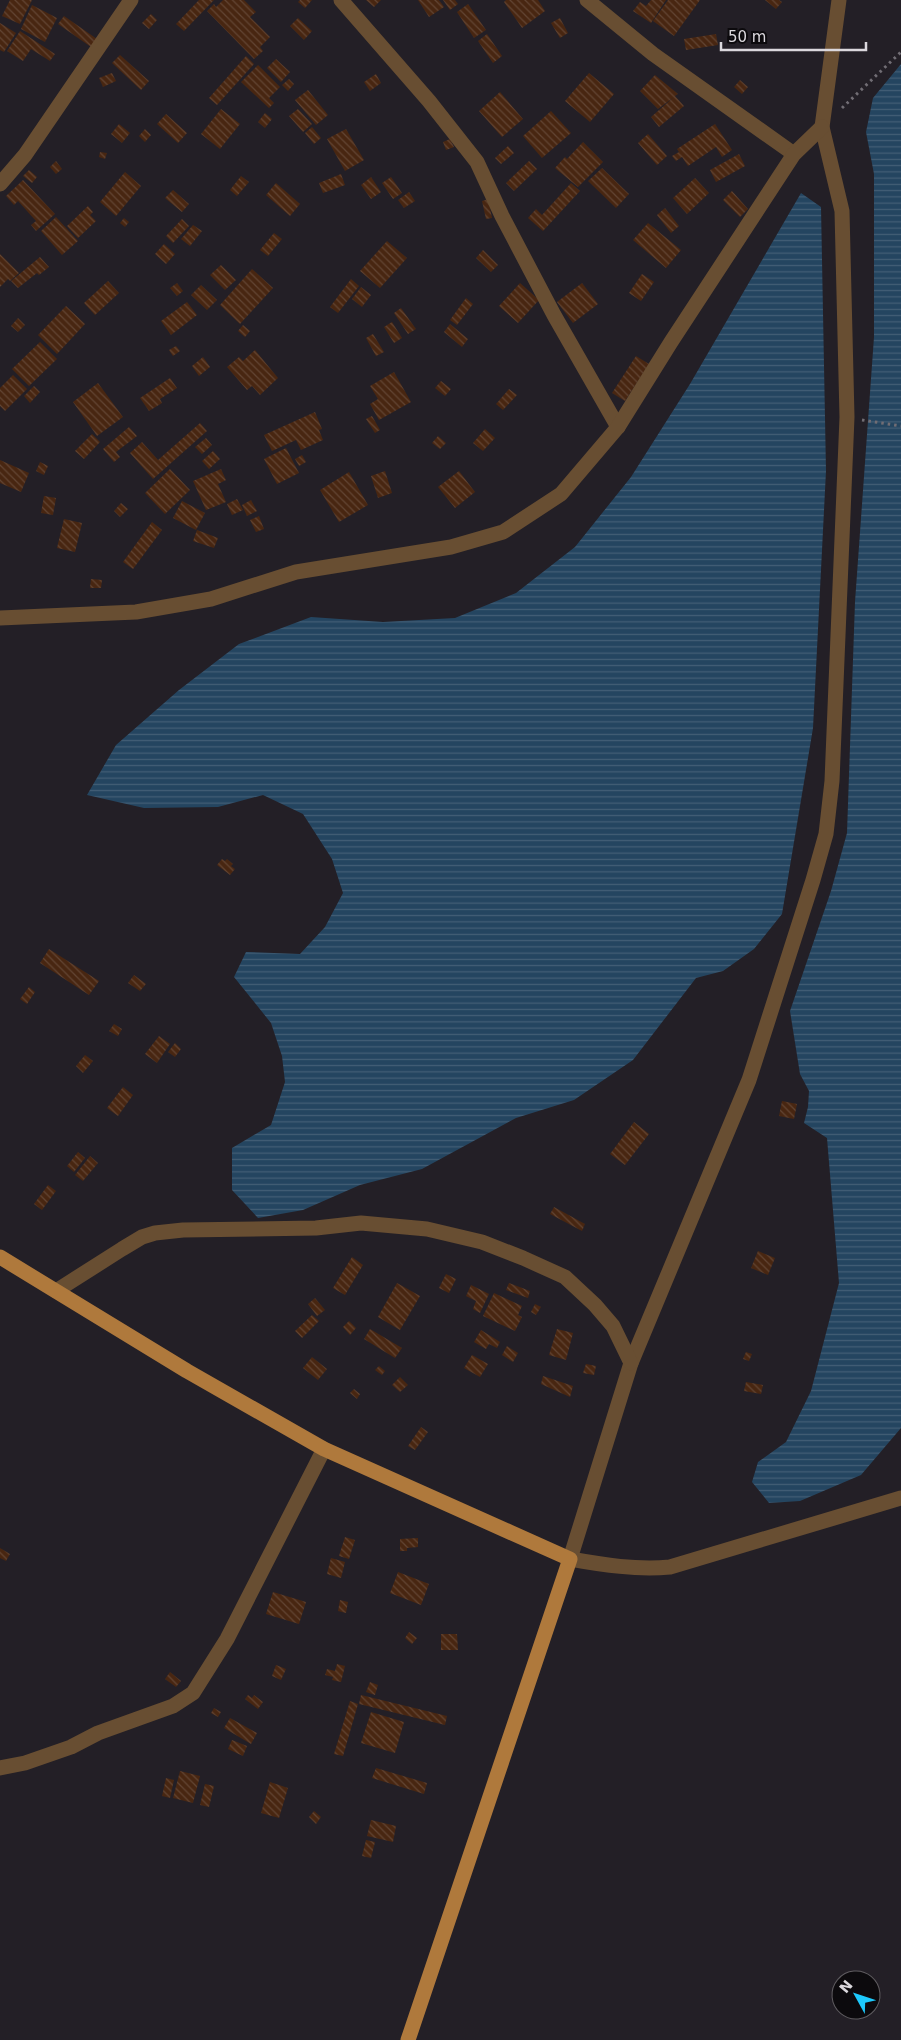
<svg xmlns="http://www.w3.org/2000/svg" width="901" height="2040" font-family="'DejaVu Sans',sans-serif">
<defs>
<pattern id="water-rules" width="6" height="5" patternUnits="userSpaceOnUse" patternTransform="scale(1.25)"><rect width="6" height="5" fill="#244560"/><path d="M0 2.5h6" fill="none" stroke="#435f76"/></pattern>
<pattern id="building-back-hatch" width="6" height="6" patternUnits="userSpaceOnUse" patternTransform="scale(1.25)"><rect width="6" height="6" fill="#482611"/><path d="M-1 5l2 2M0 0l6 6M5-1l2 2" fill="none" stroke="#624533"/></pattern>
</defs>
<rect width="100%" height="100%" fill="#231f26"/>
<g fill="url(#water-rules)">
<path d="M901,64V1428L861,1475L800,1501L769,1503L752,1482L758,1462L786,1442L811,1391L839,1283L827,1138L804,1123L808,1107L809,1091L800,1074L790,1011L831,891L847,833L855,602L874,337V174L866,132L873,98Z"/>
<path d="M801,193L821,207L826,471L813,728L782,914L754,949L723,971L696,978L633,1060L574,1100L516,1118L422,1169L360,1185L303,1210L258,1218L232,1190V1148L271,1125L285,1082L282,1056L271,1023L234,977L246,952L300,954L325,927L343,893L332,859L303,814L263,795L218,807L144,808L87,795L116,745L179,690L239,644L311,617L383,622L455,618L516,593L575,547L631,477L690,384Z"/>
</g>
<g fill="url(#building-back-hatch)">
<path d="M10,0H32L20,24L2,16Z"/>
<path d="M199,0H214L184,31L176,24Z"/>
<path d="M223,0H244L256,12L250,17L270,37L260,47L263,51L254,59L207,11L214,4L216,7Z"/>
<path d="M300,0H312L305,8L298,2Z"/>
<path d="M366,0H381L374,7Z"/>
<path d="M418,0H439L444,7L429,17Z"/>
<path d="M443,0H455L458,4L450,10Z"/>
<path d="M506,0H538L545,11L522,28L504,2Z"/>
<path d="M651,0H666L651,23L633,11L640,2L646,6Z"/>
<path d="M668,0H700L674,36L653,21Z"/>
<path d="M765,0H779L782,2L776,9Z"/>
<path d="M468,4L486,30L474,38L457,12Z"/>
<path d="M32,5L57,18L45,42L21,29Z"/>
<path d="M151,14L157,20L149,29L142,23Z"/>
<path d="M64,16L97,39L91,47L58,24Z"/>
<path d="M298,18L312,31L304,40L290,26Z"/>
<path d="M560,18L568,33L560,38L551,23Z"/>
<path d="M0,23L16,33L4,52L0,50Z"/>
<path d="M20,31L55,54L50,61L31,49L23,61L7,51Z"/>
<path d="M487,34L502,56L493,63L478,41Z"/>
<path d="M716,34L718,45L686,50L684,39Z"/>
<path d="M120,55L149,81L141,90L112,63Z"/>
<path d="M246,56L254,64L217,105L209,98Z"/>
<path d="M276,59L290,72L281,82L267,68Z"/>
<path d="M258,65L280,87L269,98L274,103L269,108L241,82Z"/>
<path d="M112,73L116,81L103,87L99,78Z"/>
<path d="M589,73L614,94L590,122L565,101Z"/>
<path d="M376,74L381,83L370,91L364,82Z"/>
<path d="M655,75L678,94L675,96L684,106L659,127L651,117L674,97L658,109L640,91Z"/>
<path d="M289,79L294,84L288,91L282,85Z"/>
<path d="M740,80L748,87L742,94L734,87Z"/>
<path d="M308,90L328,115L316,125L295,100Z"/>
<path d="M500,92L523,119L502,137L479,111Z"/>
<path d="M221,109L240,124L220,149L201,134Z"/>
<path d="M298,109L312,124L303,132L289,116Z"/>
<path d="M551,111L571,133L542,158L523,136Z"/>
<path d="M265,113L272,119L265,128L258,122Z"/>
<path d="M166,114L187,133L178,143L157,124Z"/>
<path d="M119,124L130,133L122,143L111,134Z"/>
<path d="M715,124L732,150L722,157L716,147L688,166L682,157L676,161L672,156L679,152L677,149Z"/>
<path d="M312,127L321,138L314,144L305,133Z"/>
<path d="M145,129L151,135L145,142L139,136Z"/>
<path d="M346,129L364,160L345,171L327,139Z"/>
<path d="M648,134L667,156L657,165L638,143Z"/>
<path d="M450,139L454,147L446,150L443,142Z"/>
<path d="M583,142L603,162L578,187L555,168L565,157L567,159Z"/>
<path d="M508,146L514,153L501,164L495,158Z"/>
<path d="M100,152L107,153L105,159L99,157Z"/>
<path d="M739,154L745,166L716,182L710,170Z"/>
<path d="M56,161L62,169L56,174L50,167Z"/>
<path d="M529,161L537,169L514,191L506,183Z"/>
<path d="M602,168L629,194L616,208L588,181Z"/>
<path d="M29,170L37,177L32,183L23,176Z"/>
<path d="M125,172L141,186L116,216L100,202Z"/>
<path d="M341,174L345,185L323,193L319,183Z"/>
<path d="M241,176L249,182L237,196L230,190Z"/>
<path d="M371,177L381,192L371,199L361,185Z"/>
<path d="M391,177L402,193L393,199L382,183Z"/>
<path d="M695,178L709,193L687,214L673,198Z"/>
<path d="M23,180L55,214L36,231L31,225L36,221L18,201L14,205L6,196Z"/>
<path d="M276,183L300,204L290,216L266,195Z"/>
<path d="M571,183L580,191L543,231L528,218L536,209L542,215Z"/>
<path d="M173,190L189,204L182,212L165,198Z"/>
<path d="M732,191L748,209L740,217L723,200Z"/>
<path d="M409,192L415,201L404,208L398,200Z"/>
<path d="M488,199L492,218L486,219L482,201Z"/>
<path d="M88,206L93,212L90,215L96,221L78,238L67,226Z"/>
<path d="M665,208L679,226L671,233L657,215Z"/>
<path d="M56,217L78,241L62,255L41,231Z"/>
<path d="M124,218L129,222L125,227L120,223Z"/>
<path d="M182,219L189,226L173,243L166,236Z"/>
<path d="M648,223L681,250L666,268L633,240Z"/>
<path d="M193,225L202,231L190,246L181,239Z"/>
<path d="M274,233L282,239L268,256L260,250Z"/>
<path d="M387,241L407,258L380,288L360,271Z"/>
<path d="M164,244L175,254L166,264L155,254Z"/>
<path d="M483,250L498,265L491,272L476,258Z"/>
<path d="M0,254L19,273L10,281L8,279L0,287Z"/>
<path d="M40,257L49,267L39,275L37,273L18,288L11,281Z"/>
<path d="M221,265L236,280L225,290L210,275Z"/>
<path d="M252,269L273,288L240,324L220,305Z"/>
<path d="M642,274L654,282L641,301L629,293Z"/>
<path d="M351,279L359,286L338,313L330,307Z"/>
<path d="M108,281L119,293L95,315L84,303Z"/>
<path d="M177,283L183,291L177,296L170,288Z"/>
<path d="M520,283L539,300L518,323L499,306Z"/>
<path d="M582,283L598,304L573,323L557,302Z"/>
<path d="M201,285L217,300L207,310L191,295Z"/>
<path d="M361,287L371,295L362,307L352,299Z"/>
<path d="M466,298L473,304L457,325L450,320Z"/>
<path d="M187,302L197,315L171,335L161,321Z"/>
<path d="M66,306L85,324L57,354L38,335Z"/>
<path d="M401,308L416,329L408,334L394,313Z"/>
<path d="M18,318L25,325L18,332L11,326Z"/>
<path d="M392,322L402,338L394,343L384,327Z"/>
<path d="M450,324L468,339L462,347L444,332Z"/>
<path d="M243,325L250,331L245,337L238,331Z"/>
<path d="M373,334L384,352L376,356L366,338Z"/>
<path d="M40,342L57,359L29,386L12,369Z"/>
<path d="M176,346L180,351L173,356L169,350Z"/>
<path d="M255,350L278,378L260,395L252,386L247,390L227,367L239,357L243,361Z"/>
<path d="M636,356L649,364L625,401L612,393Z"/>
<path d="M203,357L210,367L199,376L192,366Z"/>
<path d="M394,372L411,402L379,420L370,404L378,399L370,386Z"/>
<path d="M13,375L27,389L5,411L0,406V388Z"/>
<path d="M170,378L177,388L160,399L162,403L149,411L140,398Z"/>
<path d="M441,381L451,389L445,396L435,388Z"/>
<path d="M98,383L123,417L97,436L73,402Z"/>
<path d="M34,386L40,392L30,403L24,396Z"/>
<path d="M509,389L517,395L503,410L496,404Z"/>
<path d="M315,412L322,429L319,430L323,440L301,450L296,440L272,451L264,435Z"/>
<path d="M372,416L380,430L375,433L366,419Z"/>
<path d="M200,423L207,431L153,479L130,453L142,442L158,460Z"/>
<path d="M129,427L137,436L116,452L120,457L114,462L103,449Z"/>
<path d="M485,429L495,438L483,451L473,443Z"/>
<path d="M92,434L100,442L84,459L75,451Z"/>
<path d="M438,436L446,443L440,449L432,443Z"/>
<path d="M206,438L212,445L202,454L195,447Z"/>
<path d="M286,448L299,473L277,484L264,459Z"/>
<path d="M213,451L220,459L209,469L202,461Z"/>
<path d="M302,455L306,462L299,466L295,459Z"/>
<path d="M0,460L29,473L21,492L0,483Z"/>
<path d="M40,462L48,466L44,475L36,471Z"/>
<path d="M170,469L190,490L165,514L145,493Z"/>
<path d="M221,469L226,480L218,484L226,502L206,510L193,481Z"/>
<path d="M385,471L392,493L378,498L371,476Z"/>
<path d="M459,471L475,492L455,508L438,487Z"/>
<path d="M349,472L368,505L339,522L320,490Z"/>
<path d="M44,496L56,498L53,515L41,513Z"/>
<path d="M237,499L243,510L232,515L227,504Z"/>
<path d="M251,500L257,511L247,516L242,505Z"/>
<path d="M182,501L205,513L196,530L173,518Z"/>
<path d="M121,503L128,509L120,517L114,511Z"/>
<path d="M259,516L264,529L256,532L250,520Z"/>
<path d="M64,519L82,523L75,552L57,548Z"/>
<path d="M152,522L162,530L133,569L123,562Z"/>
<path d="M197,530L218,538L214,548L193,541Z"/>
<path d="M91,579L102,580L101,588H90Z"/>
<path d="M222,859L225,861L227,859L233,864L231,866L235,869L230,875L217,865Z"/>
<path d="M49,949L99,981L89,995L40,963Z"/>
<path d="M134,975L146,984L140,991L128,983Z"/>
<path d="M29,987L35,992L27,1004L20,999Z"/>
<path d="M114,1024L122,1029L118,1036L109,1031Z"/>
<path d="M159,1036L170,1044L157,1063L145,1054Z"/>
<path d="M175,1043L181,1049L175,1057L168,1052Z"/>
<path d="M85,1055L93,1061L83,1073L76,1066Z"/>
<path d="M123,1087L133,1095L118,1116L107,1108Z"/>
<path d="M782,1101L797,1104L794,1119L779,1116Z"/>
<path d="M634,1122L649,1134L625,1165L610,1154Z"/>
<path d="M78,1152L85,1158L74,1172L67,1166Z"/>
<path d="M90,1156L98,1163L83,1181L75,1175Z"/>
<path d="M48,1185L56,1191L42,1210L34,1204Z"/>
<path d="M554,1207L585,1224L582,1231L550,1214Z"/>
<path d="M758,1251L775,1258L768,1275L751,1268Z"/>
<path d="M352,1257L363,1265L345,1295L333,1288Z"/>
<path d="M446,1274L456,1279L449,1293L439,1288Z"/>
<path d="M397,1283L420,1296L400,1330L378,1317Z"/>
<path d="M509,1283L530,1291L528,1298L506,1290Z"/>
<path d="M471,1285L489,1294L480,1313L473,1309L476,1301L466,1296Z"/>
<path d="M494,1293L522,1306L518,1315L522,1317L515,1331L483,1316Z"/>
<path d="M315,1298L325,1310L317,1316L308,1304Z"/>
<path d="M535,1304L541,1307L536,1315L531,1312Z"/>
<path d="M312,1315L319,1321L302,1338L295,1331Z"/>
<path d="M349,1321L356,1328L350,1335L343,1327Z"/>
<path d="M370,1329L402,1348L395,1358L364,1339Z"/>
<path d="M557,1329L573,1333L566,1360L549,1355Z"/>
<path d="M481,1330L500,1342L497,1348L489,1344L486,1349L474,1342Z"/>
<path d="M507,1346L518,1353L513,1362L502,1355Z"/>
<path d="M746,1352L752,1354L749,1361L743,1359Z"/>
<path d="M472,1355L488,1364L480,1377L464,1368Z"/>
<path d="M312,1357L327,1369L318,1380L303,1368Z"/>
<path d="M586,1364L596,1366L594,1375L583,1373Z"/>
<path d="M379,1366L385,1371L382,1375L375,1370Z"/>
<path d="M543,1376L573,1386L570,1397L541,1384Z"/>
<path d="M400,1377L408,1385L400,1392L392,1385Z"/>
<path d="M746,1382L763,1385L761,1394L744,1391Z"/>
<path d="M354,1389L360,1394L357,1399L350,1393Z"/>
<path d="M421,1427L428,1432L415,1450L408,1446Z"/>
<path d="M345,1537L355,1540L349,1559L339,1556Z"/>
<path d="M418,1538V1547L407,1548V1551H400V1539Z"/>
<path d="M0,1548L10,1554L6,1561L0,1558Z"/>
<path d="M331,1558L345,1562L341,1578L327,1574Z"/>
<path d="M398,1572L429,1584L421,1605L390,1593Z"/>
<path d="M273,1592L306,1602L299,1624L266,1614Z"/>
<path d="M340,1600L348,1602L346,1613L338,1611Z"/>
<path d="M409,1632L417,1638L412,1644L405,1638Z"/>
<path d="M441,1634H457L458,1650H441Z"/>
<path d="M337,1664L345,1666L341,1682L332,1680L333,1677L325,1675L327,1669L335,1671Z"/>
<path d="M276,1665L286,1669L281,1680L272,1676Z"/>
<path d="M170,1672L181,1681L176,1687L165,1679Z"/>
<path d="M370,1682L378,1685L375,1695L366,1692Z"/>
<path d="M248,1695L252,1698L254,1695L263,1702L258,1709L245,1699Z"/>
<path d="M361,1695L447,1716L445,1725L359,1704Z"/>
<path d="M350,1701L358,1704L343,1756L334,1754Z"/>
<path d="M214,1708L221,1712L218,1717L211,1713Z"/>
<path d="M371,1712L404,1722L395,1753L361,1743Z"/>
<path d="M230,1718L257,1733L251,1744L224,1728Z"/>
<path d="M232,1740L247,1746L243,1756L228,1749Z"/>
<path d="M376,1768L427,1783L424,1794L372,1778Z"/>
<path d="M180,1771L200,1776L193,1803L173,1798Z"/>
<path d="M166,1778L174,1780L170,1798L162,1796Z"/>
<path d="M270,1782L288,1788L279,1818L261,1813Z"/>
<path d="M205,1784L214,1786L209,1807L200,1805Z"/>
<path d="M314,1811L321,1817L316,1824L309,1817Z"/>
<path d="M371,1820L396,1826L393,1842L367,1836Z"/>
<path d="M366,1840L375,1842L371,1858L362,1856Z"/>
</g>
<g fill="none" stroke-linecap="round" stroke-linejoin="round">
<g stroke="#716d74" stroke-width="3" stroke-dasharray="2.5 4" stroke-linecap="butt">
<path d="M842,108L901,52"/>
<path d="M862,420L901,426"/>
</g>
<g stroke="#684e32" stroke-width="15">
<path d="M341,0L429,101L477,162L502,216L554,315L618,427"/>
<path d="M587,0L653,54L794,154"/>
<path d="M839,0L822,127L842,211L847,417L832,781L826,834L813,880L749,1080L631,1363L570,1559C604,1565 636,1570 670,1567L901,1498"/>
<path d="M0,184L25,155L131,0"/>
<path d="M0,618L136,612L211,599L296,572L451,547L503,532L561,494L618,427L671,342L794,154L822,127"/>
<path d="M56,1291L122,1249L142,1237L155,1233L183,1230L316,1228L361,1223L427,1229L482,1242L523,1258L565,1277L595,1305L613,1326L631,1363"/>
<path d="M0,1768L25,1763L71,1747L98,1733L173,1706L193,1693L227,1639L324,1449"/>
</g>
<path stroke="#af793c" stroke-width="15" d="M0,1257L187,1371L324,1449L570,1559L408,2040"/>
</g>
<g transform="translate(856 1995) rotate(310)"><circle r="24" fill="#0c0a0d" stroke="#5f5c60"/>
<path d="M0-4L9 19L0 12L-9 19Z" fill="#1dc9fc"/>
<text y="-8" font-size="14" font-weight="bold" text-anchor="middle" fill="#dbd8dd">N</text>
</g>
<path d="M721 42v8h145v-8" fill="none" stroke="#dbd8dd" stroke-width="2.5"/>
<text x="728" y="42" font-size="15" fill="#dbd8dd" stroke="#0c0a0d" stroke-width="4" paint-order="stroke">50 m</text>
</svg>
